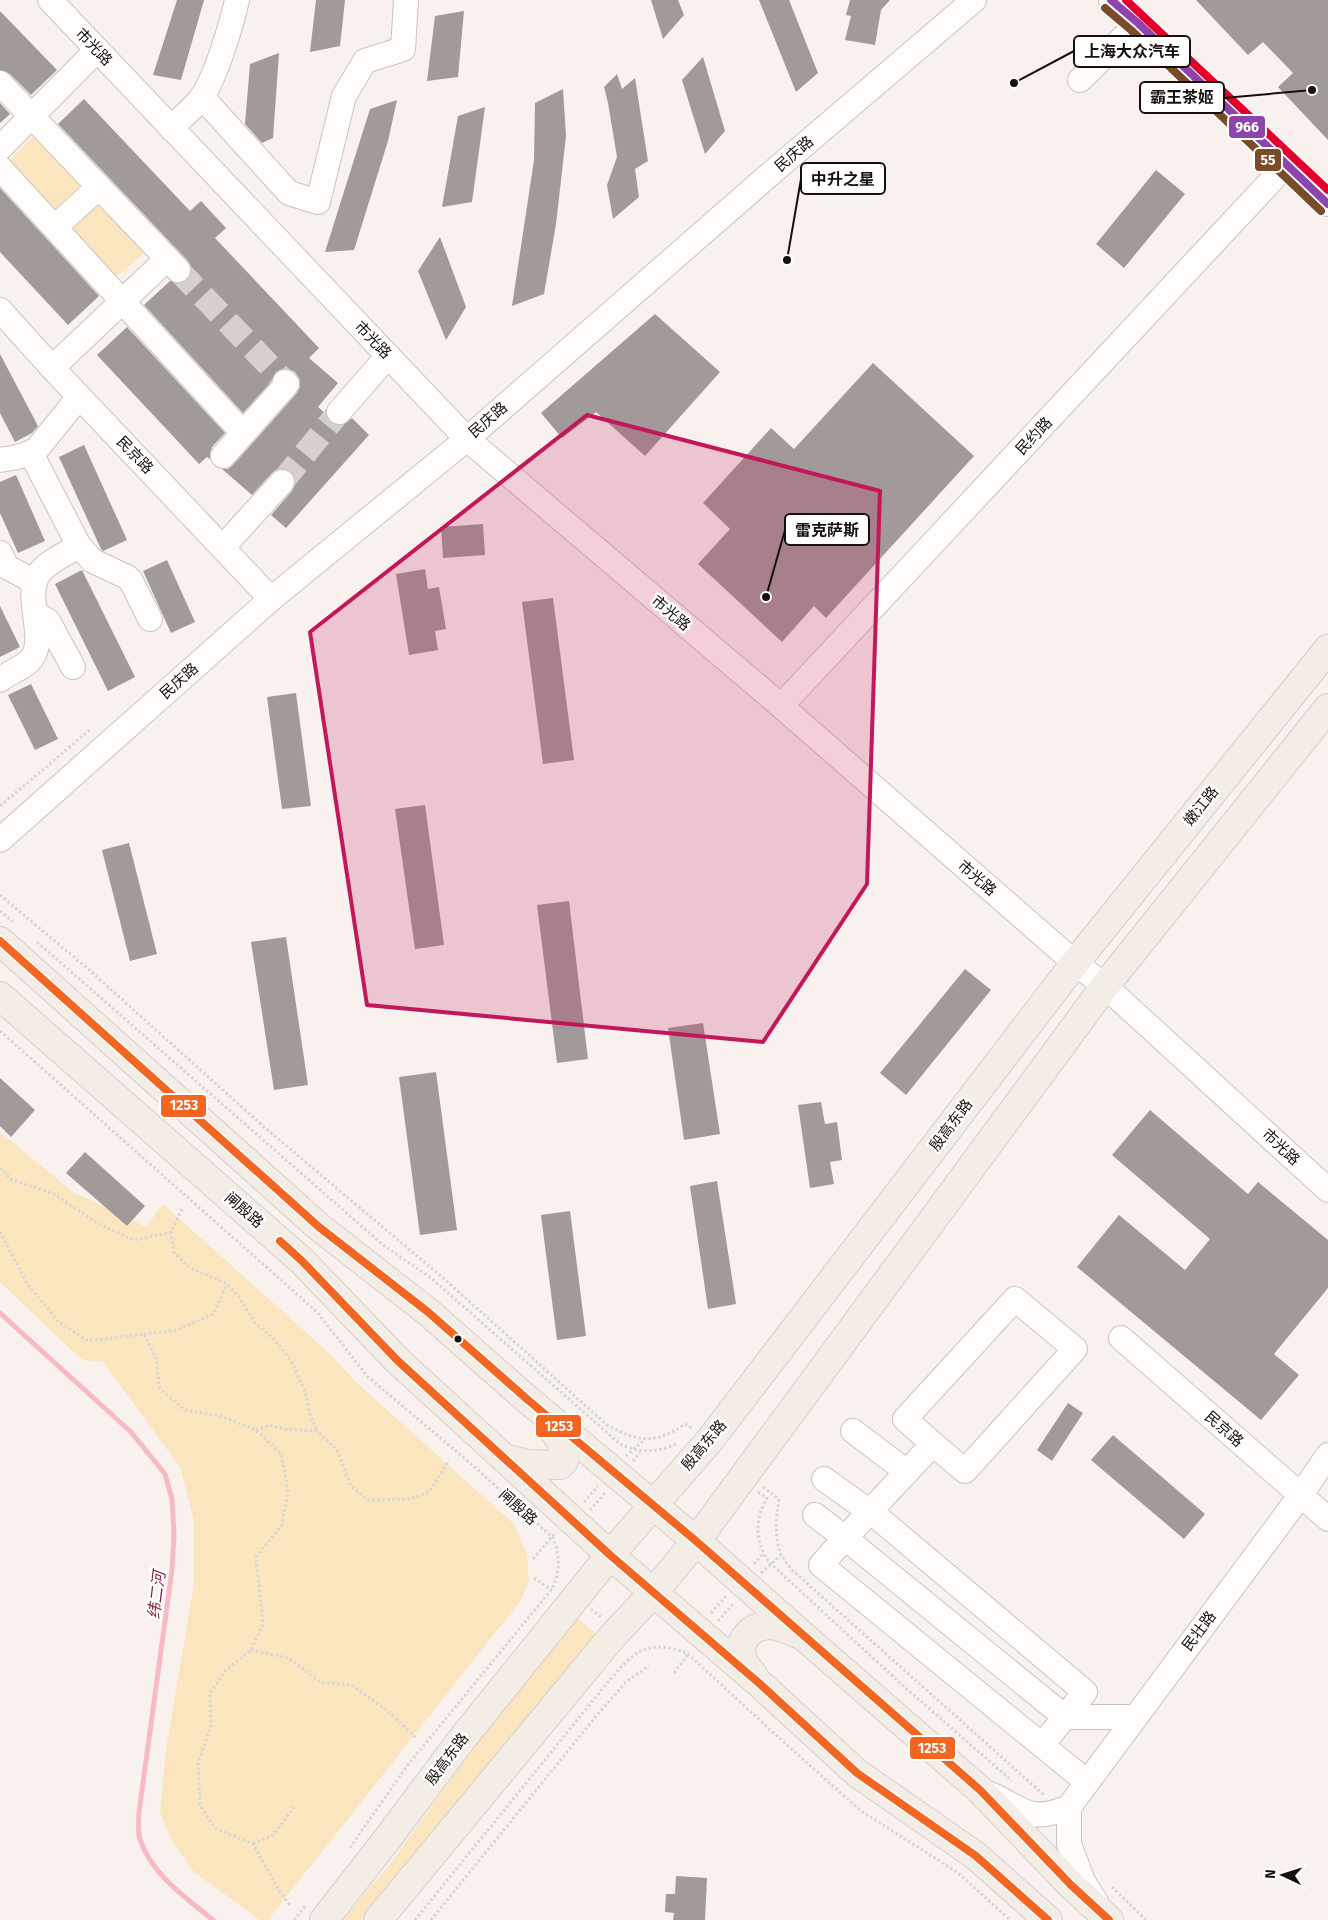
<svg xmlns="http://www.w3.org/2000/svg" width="1328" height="1920" font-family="'Fira Sans','Noto Sans SC',sans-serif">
<rect width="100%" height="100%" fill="#f8f1ee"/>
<g fill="#fae5bf">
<path d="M38,135L86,188L56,214L9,161L31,138Z"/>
<path d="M99,199L147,250L123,272L117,275L110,273L72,233L69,223Z"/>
<path d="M0,1132L73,1192L146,1227L163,1204L330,1354L356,1382L514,1524L527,1555L529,1581L521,1600L268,1920H260L194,1872L172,1841L160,1813L166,1750L194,1583V1520L180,1467L103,1362L84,1360L68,1347L0,1282Z"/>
<path d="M577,1618L600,1637L361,1920H343L390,1864L478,1742Z"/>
</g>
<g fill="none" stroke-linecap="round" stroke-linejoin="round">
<path stroke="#f7bac2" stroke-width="5" d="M0,1313L131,1432L165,1474L172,1499L174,1535L172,1570L139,1812C139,1820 137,1831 140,1839C151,1874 186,1898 213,1920"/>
</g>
<g fill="#a19a98">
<path d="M177,0H204L181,80L153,75Z"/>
<path d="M316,0H345L340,46L310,52Z"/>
<path d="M651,0H678L684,15L663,39Z"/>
<path d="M759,0H789L818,73L796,92Z"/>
<path d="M850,0H890L881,10L875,45L845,40L851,16L846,15Z"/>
<path d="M1196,0H1328V140L1278,87L1293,73L1263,42L1248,55Z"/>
<path d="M0,11L57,70L31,95L10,74L0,70Z"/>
<path d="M464,11L458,77L427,81L435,16Z"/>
<path d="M279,53L273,138L262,143L245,124L250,64Z"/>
<path d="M703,57L725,131L705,154L682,80Z"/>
<path d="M617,74L622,89L635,78L648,161L635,169L639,197L613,219L607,185L617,157L608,103L604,87Z"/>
<path d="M563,89L566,136L556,224L544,294L512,306L534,160L535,103Z"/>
<path d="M84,99L190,211L201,201L226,228L215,238L319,348L309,358L338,383L318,407L326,414L330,423L336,425H343L352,418L369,435L286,528L271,515L292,491L295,485V478L292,472L285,469H277L272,473L252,495L222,469H228L233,465L297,393L300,387V380L295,372L289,369H282L276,372L272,381L243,413L144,305L170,281L181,283L187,280L191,274V266L188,261L58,124Z"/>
<path d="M397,100L388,141L354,250L325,252L370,109Z"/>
<path d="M0,103L10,114L0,123Z"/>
<path d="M485,107L472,202L442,207L458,116Z"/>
<path d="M1156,170L1185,194L1124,268L1096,244Z"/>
<path d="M0,188L99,296L68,325L0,252Z"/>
<path d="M440,237L466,307L446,340L418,271Z"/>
<path d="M655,314L720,372L645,456L596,412L562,438L541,413Z"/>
<path d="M127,327L225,433L212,447L210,453V459L207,457L199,464L97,355Z"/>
<path d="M0,354L38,426L32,433L15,442L0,413Z"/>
<path d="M873,363L974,456L826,618L814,606L782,642L698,564L730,529L703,503L771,428L794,449Z"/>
<path d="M84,445L127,540L103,551L101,549L59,457Z"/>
<path d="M16,475L45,541L18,553L0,513V482Z"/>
<path d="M483,524L485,555L443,558L441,527Z"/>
<path d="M167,560L195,622L171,633L143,571Z"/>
<path d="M425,569L428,589L439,587L446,629L435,631L438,650L409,655L396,574Z"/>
<path d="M82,570L135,677L108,691L55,584Z"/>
<path d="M553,598L574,760L543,764L522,602Z"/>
<path d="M0,606L20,647L0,657Z"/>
<path d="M31,684L58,739L35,750L8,695Z"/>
<path d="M296,693L311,806L282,809L267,697Z"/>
<path d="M425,805L444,945L415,949L395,809Z"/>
<path d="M129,843L157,954L130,961L102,850Z"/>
<path d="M569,901L588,1059L557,1063L537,905Z"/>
<path d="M286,937L308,1085L274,1090L251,942Z"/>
<path d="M965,969L991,990L906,1095L880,1073Z"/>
<path d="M703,1023L720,1134L684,1140L668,1028Z"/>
<path d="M436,1072L457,1230L420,1235L399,1077Z"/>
<path d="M0,1078L35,1110L11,1137L0,1126Z"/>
<path d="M821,1102L825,1124L837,1122L842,1160L830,1162L834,1184L810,1188L798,1105Z"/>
<path d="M1150,1110L1248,1194L1258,1182L1328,1240V1288L1274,1354L1299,1375L1261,1420L1077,1267L1119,1215L1185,1270L1210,1239L1112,1155Z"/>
<path d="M85,1152L145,1206L127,1226L66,1173Z"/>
<path d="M717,1181L736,1304L708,1309L690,1186Z"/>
<path d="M570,1211L586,1336L557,1340L541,1215Z"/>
<path d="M1068,1403L1083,1413L1052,1461L1037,1450Z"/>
<path d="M1113,1435L1205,1514L1184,1539L1091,1460Z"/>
<path d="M676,1876L707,1878L705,1920H673L674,1913L665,1912L666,1894H675Z"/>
</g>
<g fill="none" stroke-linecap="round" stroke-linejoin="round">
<g stroke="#d6cfcc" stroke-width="24" stroke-dasharray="24 12" stroke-linecap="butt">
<path d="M178,270L285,382"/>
<path d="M282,482L339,412"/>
</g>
<defs>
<g id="minor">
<path d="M50,0L467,439L781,706L1075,963L1105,986L1328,1190"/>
<path d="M1111,0L1138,23L1328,204"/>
<path d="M1080,80L1138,23"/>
<path d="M0,83L178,270"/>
<path d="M202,97L289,193L318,202L344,96L365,61L403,49L406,0"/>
<path d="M171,128C181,118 193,109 201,98C215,80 232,23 237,0"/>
<path d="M0,148L97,50"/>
<path d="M0,168L243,433"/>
<path d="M55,227L99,187"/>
<path d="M0,310L55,371L271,599"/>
<path d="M52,368L167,259"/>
<path d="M339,412L388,356"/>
<path d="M31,453L79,546L93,561L127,577L131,581L150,619"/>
<path d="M223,456L287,384L285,382"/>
<path d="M0,460C13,458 26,456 37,449L79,397"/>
<path d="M223,547L282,482"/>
<path d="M0,553L7,567L35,582"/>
<path d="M35,613L48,621L73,667"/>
<path d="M0,680C9,672 26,667 32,658C47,637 24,597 38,575C46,562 66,554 79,546"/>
<path d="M781,706L1286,165"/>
<path d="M0,840L271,599L467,439L769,175L974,0"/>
<path d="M1121,1338L1328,1519"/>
<path d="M853,1431L907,1472"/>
<path d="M933,1444L965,1471L1075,1349L1015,1299L905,1419L933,1444L845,1538L1065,1717H1135"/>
<path d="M824,1479L870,1512"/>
<path d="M870,1511L1085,1692L1042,1745"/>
<path d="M815,1515L845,1538L821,1565L1087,1782"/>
<path d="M990,1794C1024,1809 1029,1824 1069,1807L1300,1496L1328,1455"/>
<path d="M1069,1807V1844L1083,1881L1096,1902"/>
</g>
<g id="major">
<path d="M0,941L319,1227L428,1312L528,1400L696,1541L802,1635L980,1790L1071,1885L1109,1920"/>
<path d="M0,996L302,1261L398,1361L610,1555L760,1684L857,1773L976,1856L1048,1920"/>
<path d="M504,1458L527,1464L560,1465L564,1461C567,1447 557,1436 549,1424"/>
<path d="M754,1676C751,1672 745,1666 743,1660C736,1640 751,1625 772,1625C781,1626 789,1630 798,1634"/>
<path d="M324,1920L388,1838L462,1739L610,1555L710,1440L1075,963L1328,649"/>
<path d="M378,1920L611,1638L654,1592L696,1541L1105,986L1328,708"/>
</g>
</defs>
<use href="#minor" stroke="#cac3c0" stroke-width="26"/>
<use href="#major" stroke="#d3cfcd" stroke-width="30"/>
<g stroke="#d8d6d5" stroke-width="3" stroke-dasharray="2.5 2.5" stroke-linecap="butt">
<path d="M0,806L91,729"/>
<path d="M0,895L87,968L264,1127L442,1277L607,1425C639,1442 654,1445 685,1424L693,1429"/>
<path d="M0,911L13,922"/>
<path d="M37,942L383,1245L431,1278L620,1444C640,1453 656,1453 676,1444"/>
<path d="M0,1031L317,1312L368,1377L469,1462L552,1537C561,1555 560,1572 552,1589L407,1766L349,1849"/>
<path d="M0,1168L12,1180L54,1194L97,1223L134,1240L171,1232"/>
<path d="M182,1209L171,1232L174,1252L189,1267L227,1284L239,1297L255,1323L275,1340L291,1361L304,1389L311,1417L317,1431"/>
<path d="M0,1232L28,1285L59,1322L88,1341L144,1334L156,1358L160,1389L185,1410L220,1416L256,1430L281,1454L288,1490L282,1525L256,1557L263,1624L251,1650L226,1670L210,1693L211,1726L198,1763L200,1805L215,1828L253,1844L280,1892L290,1905"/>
<path d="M144,1334L177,1330L213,1314L227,1284"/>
<path d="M256,1430L270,1425L285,1429L317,1431L337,1450L351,1486L368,1500L410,1499L429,1492L449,1460"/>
<path d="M626,1456L644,1440"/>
<path d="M633,1461L640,1452"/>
<path d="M763,1487L779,1499C776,1521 774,1534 781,1555"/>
<path d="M758,1492L767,1498C754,1518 755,1545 770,1563L900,1683L1012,1781"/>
<path d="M584,1502L598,1486"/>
<path d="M590,1510L606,1492"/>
<path d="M533,1559L556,1532"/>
<path d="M754,1564L763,1554"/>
<path d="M761,1573L781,1555L791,1569L1044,1795"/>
<path d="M534,1578L552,1590"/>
<path d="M591,1609L602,1618"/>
<path d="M711,1613L727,1595"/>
<path d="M718,1621L734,1603"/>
<path d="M251,1650L288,1658L320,1682L352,1685L389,1712L417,1739"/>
<path d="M674,1673L688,1654"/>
<path d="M253,1844L273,1835L294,1807"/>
<path d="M1112,1887L1146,1920"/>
<path d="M294,1920L305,1906"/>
<path d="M415,1920L608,1682C617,1672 628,1658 639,1652C653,1644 675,1647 688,1654L777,1736L861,1811L957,1872L1010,1920"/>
<path d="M431,1920L597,1715L626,1682L649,1666"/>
</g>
<use href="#minor" stroke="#fefdfc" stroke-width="24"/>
<use href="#major" stroke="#f3ede6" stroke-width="28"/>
<defs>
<g id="bus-1">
<path d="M0,941L319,1227L428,1312L528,1400L696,1541L980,1790L1071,1885L1109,1920"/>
<path d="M280,1241L302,1261L398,1361L610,1555L760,1684L857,1773L976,1856L1048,1920"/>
</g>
<path id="bus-2" d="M1111,0L1138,23L1328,204"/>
<path id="bus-3" d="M1105,8L1131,30L1321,211"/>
<path id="bus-4" d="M1126,0L1328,190"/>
</defs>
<use href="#bus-1" stroke="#fff" stroke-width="11"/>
<use href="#bus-2" stroke="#fff" stroke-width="11"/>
<use href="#bus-3" stroke="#fff" stroke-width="11"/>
<use href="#bus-4" stroke="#fff" stroke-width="11"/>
<use href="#bus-1" stroke="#f26522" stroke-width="8"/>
<use href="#bus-2" stroke="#8e44ad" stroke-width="8"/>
<use href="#bus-3" stroke="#7a4b2a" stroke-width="8"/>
<use href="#bus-4" stroke="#e4002b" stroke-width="8"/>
</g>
<path fill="#c2185b" fill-opacity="0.2" stroke="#c2185b" stroke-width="4" stroke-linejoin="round" d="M587,415L880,491L867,884L763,1042L367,1005L310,632Z"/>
<circle fill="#160f0c" stroke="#fff" stroke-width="2" cx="458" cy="1339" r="4.5"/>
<g text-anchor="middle" stroke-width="5" stroke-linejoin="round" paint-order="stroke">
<g font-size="15" fill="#160f0c" stroke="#fff">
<text transform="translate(94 47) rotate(46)" y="5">市光路</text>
<text transform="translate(794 154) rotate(-41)" y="5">民庆路</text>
<text transform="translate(373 340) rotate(46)" y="5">市光路</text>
<text transform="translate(488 420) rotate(-41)" y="5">民庆路</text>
<text transform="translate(1034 436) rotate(-47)" y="5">民约路</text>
<text transform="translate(135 455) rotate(46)" y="5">民京路</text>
<text transform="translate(671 613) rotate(40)" y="5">市光路</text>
<text transform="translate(179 681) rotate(-42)" y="5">民庆路</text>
<text transform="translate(1201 806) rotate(-51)" y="5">嫩江路</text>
<text transform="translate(977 878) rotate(41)" y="5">市光路</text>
<text transform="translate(951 1125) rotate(-53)" y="5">殷高东路</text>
<text transform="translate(1281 1147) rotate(43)" y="5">市光路</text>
<text transform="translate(244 1210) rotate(41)" y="5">闸殷路</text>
<text transform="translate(1224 1429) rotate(41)" y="5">民京路</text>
<text transform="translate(704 1445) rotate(-50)" y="5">殷高东路</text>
<text transform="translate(518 1507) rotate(42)" y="5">闸殷路</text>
<text transform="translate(1199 1631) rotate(-53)" y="5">民壮路</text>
<text transform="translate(447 1759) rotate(-53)" y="5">殷高东路</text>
</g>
<g font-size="16" font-style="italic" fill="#7f1f38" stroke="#fff">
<text transform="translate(156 1595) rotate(-83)" y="6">纬二河</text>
</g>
</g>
<path fill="none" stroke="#160f0c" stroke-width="2" d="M1014 83L1074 51M1312 90L1224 98M787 260L801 179M766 597L785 530"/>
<g fill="#160f0c" stroke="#fff" stroke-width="2">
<circle cx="1014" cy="83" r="5"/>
<circle cx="1312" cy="90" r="5"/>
<circle cx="787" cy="260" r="5"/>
<circle cx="766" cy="597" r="5"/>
</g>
<g fill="#fff" stroke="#160f0c" stroke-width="2">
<rect x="1074" y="36" width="116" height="31" rx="5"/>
<rect x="1140" y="82" width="84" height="31" rx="5"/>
<rect x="801" y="163" width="84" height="31" rx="5"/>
<rect x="785" y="514" width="84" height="31" rx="5"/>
</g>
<g font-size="16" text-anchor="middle" font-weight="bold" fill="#160f0c">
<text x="1132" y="57">上海大众汽车</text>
<text x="1182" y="103">霸王茶姬</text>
<text x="843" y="185">中升之星</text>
<text x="827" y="536">雷克萨斯</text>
</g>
<g stroke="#fff" stroke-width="2">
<rect x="1228" y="115" width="38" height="24" rx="5" fill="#8e44ad"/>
<rect x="1254" y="148" width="28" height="24" rx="5" fill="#7a4b2a"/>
<rect x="160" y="1094" width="47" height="24" rx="5" fill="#f26522"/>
<rect x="535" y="1414" width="47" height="24" rx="5" fill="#f26522"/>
<rect x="909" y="1736" width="47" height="24" rx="5" fill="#f26522"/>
</g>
<g font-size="14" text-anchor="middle" font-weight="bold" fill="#fff">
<text x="1247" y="132">966</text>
<text x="1268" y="165">55</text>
<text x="184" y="1110">1253</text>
<text x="559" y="1431">1253</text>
<text x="932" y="1753">1253</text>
</g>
<g transform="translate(1283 1875) rotate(274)" stroke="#ffffff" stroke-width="4" paint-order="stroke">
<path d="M0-4L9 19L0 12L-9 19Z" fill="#160f0c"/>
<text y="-8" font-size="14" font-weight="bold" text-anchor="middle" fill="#160f0c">N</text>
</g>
</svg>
